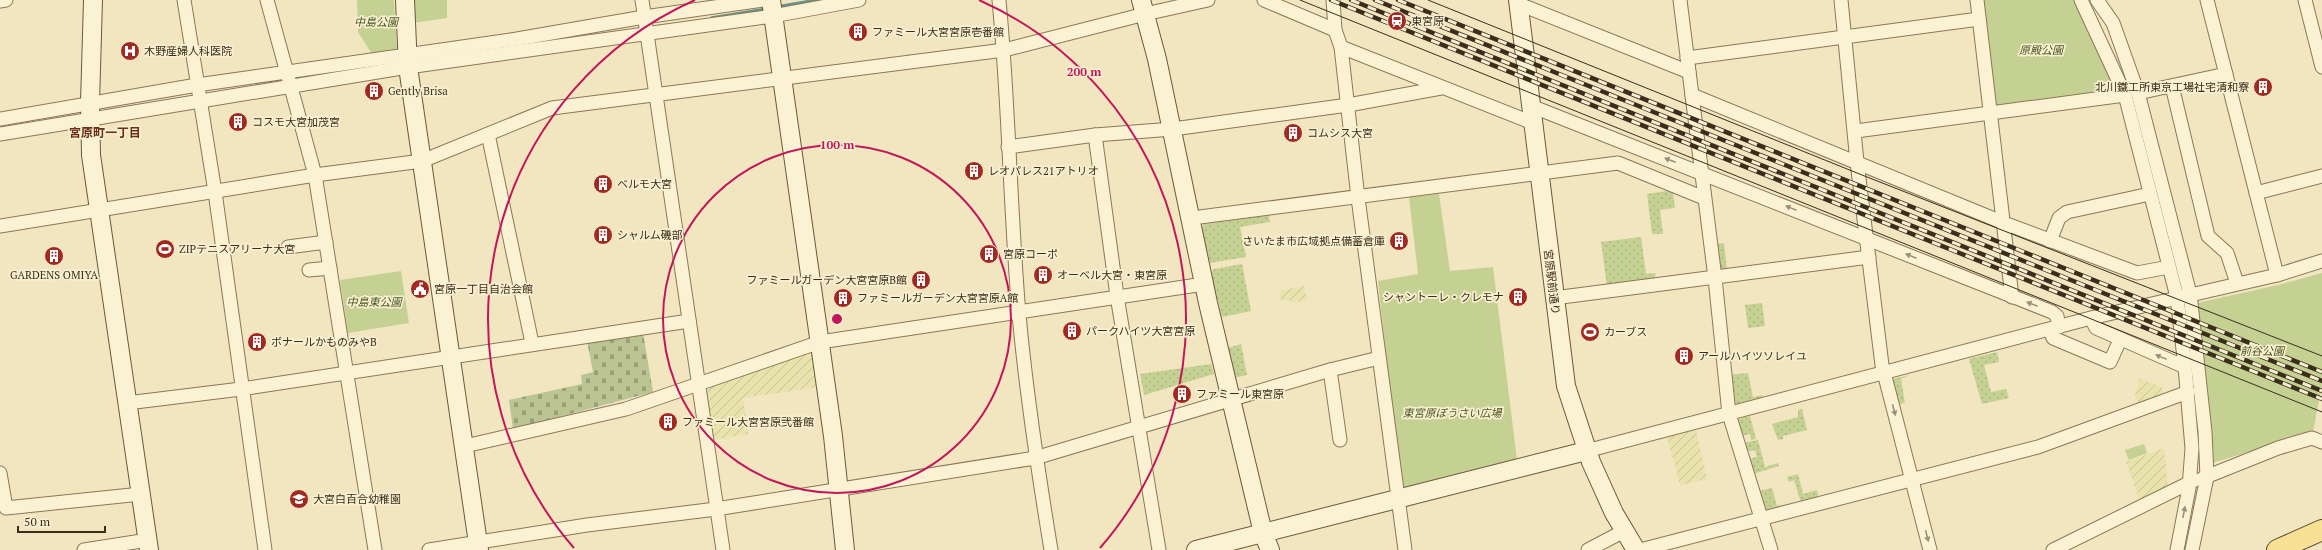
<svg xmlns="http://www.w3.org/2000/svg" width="2322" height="550" font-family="'PT Serif','Noto Sans JP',serif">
<defs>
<pattern id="farmland-furrows" width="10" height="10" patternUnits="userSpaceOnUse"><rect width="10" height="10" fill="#e8e2ac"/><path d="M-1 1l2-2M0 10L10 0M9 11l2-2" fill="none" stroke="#c8c293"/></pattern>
<pattern id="cemetery-stones" width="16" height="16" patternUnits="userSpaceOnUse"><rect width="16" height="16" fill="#bbc493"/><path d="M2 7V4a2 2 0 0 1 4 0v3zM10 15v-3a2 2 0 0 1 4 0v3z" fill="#99a077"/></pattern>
<pattern id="garden-dots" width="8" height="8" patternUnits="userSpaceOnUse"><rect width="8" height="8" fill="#c5d093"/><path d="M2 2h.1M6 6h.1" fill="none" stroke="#aab37e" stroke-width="1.8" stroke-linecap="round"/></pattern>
</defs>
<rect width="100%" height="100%" fill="#f1e6c0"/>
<g fill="url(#farmland-furrows)">
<path d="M1304,286L1307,300L1290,303L1289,299L1281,301L1279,291Z"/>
<path d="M809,349L814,351L818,387L743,398L748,434L713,440L704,386Z"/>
<path d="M2140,379L2162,387L2164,395L2138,404L2135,395Z"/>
<path d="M1696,430L1707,479L1680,485L1667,437Z"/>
<path d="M2164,448L2168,487L2140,501L2126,462Z"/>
</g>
<g fill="#c5d093">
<path d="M357,0H394L397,50L372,54L358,32Z"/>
<path d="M412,0H447V18L413,23Z"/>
<path d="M1983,0H2078L2102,47L2115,91L1996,108Z"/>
<path d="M1439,194L1450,271L1493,267L1517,460L1401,492L1378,281L1418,274L1409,197Z"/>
<path d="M401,271L409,323L348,333L340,280Z"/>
<path d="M2322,273V385L2313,432L2209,464L2197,303L2278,285Z"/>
<path d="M2144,444L2147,453L2129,460L2125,450Z"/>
</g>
<path fill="url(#cemetery-stones)" d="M643,333L653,392L513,429L509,400L582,384L581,375L593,372L587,341Z"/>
<g fill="url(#garden-dots)">
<path d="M1672,190L1678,193L1673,194L1675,208L1660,210L1663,234H1652L1647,194Z"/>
<path d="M1269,215L1270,222L1240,227L1246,257L1210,263L1202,228L1204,224Z"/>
<path d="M1641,237L1646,274L1656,273L1654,280L1607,286L1601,242Z"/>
<path d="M1724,243L1727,270L1720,271L1714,244Z"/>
<path d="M1242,264L1251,311L1222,317L1211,273L1214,269Z"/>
<path d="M1762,303L1765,326L1748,328L1745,305Z"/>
<path d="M1241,344L1247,375L1234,378L1228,348Z"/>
<path d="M1997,352L1999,362L1984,365L1991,392L2006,389L2009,398L1982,404L1969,359Z"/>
<path d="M1211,364L1214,374L1144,395L1140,374Z"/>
<path d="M1748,373L1753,397L1762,395L1763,398L1737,405L1733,403L1729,375Z"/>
<path d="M1910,375L1901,379L1905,403L1896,405L1891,385L1893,379Z"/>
<path d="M1802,409L1807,430L1783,436V439L1778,440L1772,424L1798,417V410Z"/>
<path d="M1750,416L1756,439L1751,440L1750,434L1741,436L1738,423L1739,419Z"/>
<path d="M1758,440L1765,467L1778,463L1779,466L1753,474L1748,459L1757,457L1755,450L1746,452L1743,443Z"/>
<path d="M1798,474L1803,494L1817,490L1819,499L1801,503L1794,480L1789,482L1787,477Z"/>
<path d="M1772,488L1777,506L1793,503L1794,506L1769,512L1765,509L1759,491Z"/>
</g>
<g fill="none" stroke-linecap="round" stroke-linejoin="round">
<g stroke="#69928b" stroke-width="3.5">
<path d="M777,7L818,0"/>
<path d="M712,18L767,9"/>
</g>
<defs>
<g id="street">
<path d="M184,0L215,192L265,550"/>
<path d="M267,0L315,175L375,550"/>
<path d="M642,0L723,550"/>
<path d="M999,0C1009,104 1010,209 1019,314C1026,393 1038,471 1051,550"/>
<path d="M1264,0L1335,30"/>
<path d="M1333,0L1335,30L1341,47L1358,198L1405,550"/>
<path d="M1680,0L1715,278L1729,414L1771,550"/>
<path d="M1841,0L1857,162L1882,365L1930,550"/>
<path d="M1977,0L2012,297"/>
<path d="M2081,0L2125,95L2177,297L2185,367"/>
<path d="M2097,0L2113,23L2138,93L2190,294L2205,432L2207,477L2192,550"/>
<path d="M2207,0L2277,275"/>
<path d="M2305,0L2322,67"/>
<path d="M0,1L6,0"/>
<path d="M1519,4L1689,72"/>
<path d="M1341,47L1533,123"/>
<path d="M1687,58L1979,19"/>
<path d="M2172,86L2208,236L2227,253L2237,283"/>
<path d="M2138,93L2226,74"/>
<path d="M1692,95L2004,223L2137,273L2169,267"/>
<path d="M1531,106L2052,312L2057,316L2059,327"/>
<path d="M0,119L197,85L517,39L644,17L763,0"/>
<path d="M1856,131L2125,95"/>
<path d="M0,134L408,67L773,16L859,0"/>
<path d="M488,134L532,343"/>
<path d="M1095,135L1117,296L1159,550"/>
<path d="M1008,147L1095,135L1173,129L1348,105L1441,88"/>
<path d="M2256,193L2322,176"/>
<path d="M1192,218L1618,163L1704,198"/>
<path d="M0,226L315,175L422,161L552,108L1004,50L1145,14L1208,0"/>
<path d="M2050,241L2059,218L2067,212L2150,194"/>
<path d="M288,247L326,242"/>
<path d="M309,270L330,268"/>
<path d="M1554,298L1869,257"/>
<path d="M2091,318L2096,328L2185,367L2192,448L2189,488L2177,550"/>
<path d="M2050,330L2053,338L2110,362L2120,340"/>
<path d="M1330,370L1340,440"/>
<path d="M127,403L241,389L689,321"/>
<path d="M465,446L626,409L820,342L1204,284"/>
<path d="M1586,451L2091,318L2277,275L2322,261"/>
<path d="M0,473L6,508L141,494"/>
<path d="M2203,478L2278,448L2312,438L2322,442"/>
<path d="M84,550L148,540"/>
<path d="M429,550L587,525L716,509L1035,458L1330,370L1379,358"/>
<path d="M1588,550L1624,531"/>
<path d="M1640,550L2038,447L2188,392"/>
<path d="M2053,550L2195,480"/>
</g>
<g id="secondary">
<path d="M93,0L90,103L91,155L149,550"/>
<path d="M405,0L408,67L479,550"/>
<path d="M771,0L833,436L845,550"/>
<path d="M1141,0L1157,59L1208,303L1263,533L1270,550"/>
<path d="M1518,0L1566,386L1591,462L1614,513L1636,550"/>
<path d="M1196,550L1586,451"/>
</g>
<path id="primary" d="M2277,550L2322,530"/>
</defs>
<use href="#street" stroke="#8c7756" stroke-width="15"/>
<use href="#secondary" stroke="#6e5739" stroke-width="20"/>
<use href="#primary" stroke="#59442b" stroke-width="22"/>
<use href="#street" stroke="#fbf2d4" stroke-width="13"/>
<use href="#secondary" stroke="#fbf2d4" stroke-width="18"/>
<use href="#primary" stroke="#f8e094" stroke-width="20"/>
<g stroke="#3a2d1c" stroke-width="1">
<path d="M1300,0L2322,412"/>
<path d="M1428,0L1862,175L2322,356"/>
</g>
<defs>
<g id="rail">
<path d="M1331,0L2322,399"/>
<path d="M1351,0L2322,391"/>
<path d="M1375,0L2322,381"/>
<path d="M1398,0L2322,372"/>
</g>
</defs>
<use href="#rail" stroke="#3a2d1c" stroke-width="4.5"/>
<use href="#rail" stroke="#f8efd0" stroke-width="3" stroke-dasharray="9" stroke-linecap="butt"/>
</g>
<defs><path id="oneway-solid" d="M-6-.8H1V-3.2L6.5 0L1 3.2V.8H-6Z"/></defs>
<g fill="#9a9078">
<use href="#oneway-solid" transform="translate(1670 160) rotate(-159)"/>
<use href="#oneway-solid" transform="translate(1791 208) rotate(-158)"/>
<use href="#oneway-solid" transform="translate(1911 256) rotate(-158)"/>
<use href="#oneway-solid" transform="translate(2032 304) rotate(-159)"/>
<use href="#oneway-solid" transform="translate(2161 357) rotate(-158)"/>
<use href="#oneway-solid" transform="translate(1894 410) rotate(75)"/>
<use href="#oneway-solid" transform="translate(2184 512) rotate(-79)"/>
<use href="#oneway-solid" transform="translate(1927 536) rotate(76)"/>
</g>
<g fill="none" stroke="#c2185b" stroke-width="2">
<circle cx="837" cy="319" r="174"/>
<path d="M574 548A349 349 0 0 1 695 0M979 0A349 349 0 0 1 1100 548"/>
</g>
<defs>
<symbol id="station-disc" viewBox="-11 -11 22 22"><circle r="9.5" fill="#a02921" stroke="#f8efd0"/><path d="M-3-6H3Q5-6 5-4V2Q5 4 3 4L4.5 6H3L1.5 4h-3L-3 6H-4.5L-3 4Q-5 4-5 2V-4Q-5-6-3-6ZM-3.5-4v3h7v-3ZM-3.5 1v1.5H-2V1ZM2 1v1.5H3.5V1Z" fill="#fff"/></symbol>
<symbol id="building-disc" viewBox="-11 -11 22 22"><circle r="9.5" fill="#a02921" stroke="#f8efd0"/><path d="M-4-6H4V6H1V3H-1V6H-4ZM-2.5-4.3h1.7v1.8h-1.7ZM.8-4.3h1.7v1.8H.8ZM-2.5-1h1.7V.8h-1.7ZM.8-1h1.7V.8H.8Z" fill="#fff"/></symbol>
<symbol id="hospital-disc" viewBox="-11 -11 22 22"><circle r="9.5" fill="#a02921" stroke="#f8efd0"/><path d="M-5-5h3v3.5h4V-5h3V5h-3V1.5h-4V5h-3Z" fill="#fff"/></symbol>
<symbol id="stadium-disc" viewBox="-11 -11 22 22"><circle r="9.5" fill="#a02921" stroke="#f8efd0"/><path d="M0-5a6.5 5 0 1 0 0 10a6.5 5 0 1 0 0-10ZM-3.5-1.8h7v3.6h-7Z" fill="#fff"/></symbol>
<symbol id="civic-disc" viewBox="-11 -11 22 22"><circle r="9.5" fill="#a02921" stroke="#f8efd0"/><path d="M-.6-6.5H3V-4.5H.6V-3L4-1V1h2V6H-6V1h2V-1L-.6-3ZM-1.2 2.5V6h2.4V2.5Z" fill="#fff"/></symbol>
<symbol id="school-disc" viewBox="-11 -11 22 22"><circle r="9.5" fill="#a02921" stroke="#f8efd0"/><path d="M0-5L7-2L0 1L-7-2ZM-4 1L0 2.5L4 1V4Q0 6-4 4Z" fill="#fff"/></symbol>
</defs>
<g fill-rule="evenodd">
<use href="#station-disc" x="1386" y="10" width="22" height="22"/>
<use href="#building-disc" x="847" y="21" width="22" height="22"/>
<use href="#hospital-disc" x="119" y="40" width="22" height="22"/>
<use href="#building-disc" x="2252" y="76" width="22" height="22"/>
<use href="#building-disc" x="363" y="80" width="22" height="22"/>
<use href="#building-disc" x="227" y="111" width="22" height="22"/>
<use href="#building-disc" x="1282" y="122" width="22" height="22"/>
<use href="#building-disc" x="963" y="160" width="22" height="22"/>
<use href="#building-disc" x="592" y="173" width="22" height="22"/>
<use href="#building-disc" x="592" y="224" width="22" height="22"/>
<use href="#building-disc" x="1388" y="230" width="22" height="22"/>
<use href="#stadium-disc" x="154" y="238" width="22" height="22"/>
<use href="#building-disc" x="978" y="243" width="22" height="22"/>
<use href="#building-disc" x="43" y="245" width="22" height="22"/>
<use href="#building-disc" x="1032" y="264" width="22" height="22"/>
<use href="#building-disc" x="910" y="269" width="22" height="22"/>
<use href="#civic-disc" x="409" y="278" width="22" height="22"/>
<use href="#building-disc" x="1507" y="286" width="22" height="22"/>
<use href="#building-disc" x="832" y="287" width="22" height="22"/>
<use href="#building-disc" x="1061" y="320" width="22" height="22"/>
<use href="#stadium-disc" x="1579" y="321" width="22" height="22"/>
<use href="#building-disc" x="246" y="331" width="22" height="22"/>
<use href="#building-disc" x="1673" y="345" width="22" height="22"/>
<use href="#building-disc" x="1171" y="383" width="22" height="22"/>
<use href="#building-disc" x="657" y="411" width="22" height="22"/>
<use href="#school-disc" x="288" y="488" width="22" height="22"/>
</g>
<g text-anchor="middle" stroke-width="3.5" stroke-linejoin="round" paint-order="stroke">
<g font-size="11" fill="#3a2d1c" stroke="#f8efd0" text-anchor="start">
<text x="1411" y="25">東宮原</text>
<text x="872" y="36">ファミール大宮宮原壱番館</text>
<text x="144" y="55">木野産婦人科医院</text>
<text x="2249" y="91" text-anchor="end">北川鐵工所東京工場社宅清和寮</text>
<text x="388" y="95">Gently Brisa</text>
<text x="252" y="126">コスモ大宮加茂宮</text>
<text x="1307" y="137">コムシス大宮</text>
<text x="988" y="175">レオパレス21アトリオ</text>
<text x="617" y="188">ベルモ大宮</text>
<text x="617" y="239">シャルム磯部</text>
<text x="1385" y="245" text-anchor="end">さいたま市広域拠点備蓄倉庫</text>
<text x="179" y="253">ZIPテニスアリーナ大宮</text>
<text x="1003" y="258">宮原コーポ</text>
<text x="54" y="279" text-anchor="middle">GARDENS OMIYA</text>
<text x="1057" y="279">オーベル大宮・東宮原</text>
<text x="907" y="284" text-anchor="end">ファミールガーデン大宮宮原B館</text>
<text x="434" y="293">宮原一丁目自治会館</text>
<text x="1504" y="301" text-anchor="end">シャントーレ・クレモナ</text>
<text x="857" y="302">ファミールガーデン大宮宮原A館</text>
<text x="1086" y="335">パークハイツ大宮宮原</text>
<text x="1604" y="336">カーブス</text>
<text x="271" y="346">ボナールかものみやB</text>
<text x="1698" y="360">アールハイツソレイユ</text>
<text x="1196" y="398">ファミール東宮原</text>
<text x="682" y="426">ファミール大宮宮原弐番館</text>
<text x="313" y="503">大宮白百合幼稚園</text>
</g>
<g font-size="11" font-style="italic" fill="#465821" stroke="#f8efd0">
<text x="376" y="26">中島公園</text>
<text x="2041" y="54">原殿公園</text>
<text x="374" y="306">中島東公園</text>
<text x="2262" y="355">前谷公園</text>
<text x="1452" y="417">東宮原ぼうさい広場</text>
</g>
<g font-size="11" fill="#3a2d1c" stroke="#f8efd0">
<text transform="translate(1552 282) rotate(83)" y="4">宮原駅前通り</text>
</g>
<g font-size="12" font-weight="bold" fill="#6a2f18" stroke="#f8efd0">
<text x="105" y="137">宮原町一丁目</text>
</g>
</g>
<circle cx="837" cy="319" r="6" fill="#c2185b" stroke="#f8efd0" stroke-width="2"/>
<g font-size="12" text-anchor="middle" font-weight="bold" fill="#c2185b" stroke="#f8efd0" stroke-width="3.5" stroke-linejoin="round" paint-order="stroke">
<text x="1084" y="76">200 m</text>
<text x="837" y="149">100 m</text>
</g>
<path d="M18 526v6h87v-6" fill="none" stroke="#3a2d1c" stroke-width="2"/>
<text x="24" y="526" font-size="12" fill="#3a2d1c" stroke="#f8efd0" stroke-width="3" paint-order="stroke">50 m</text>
</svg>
